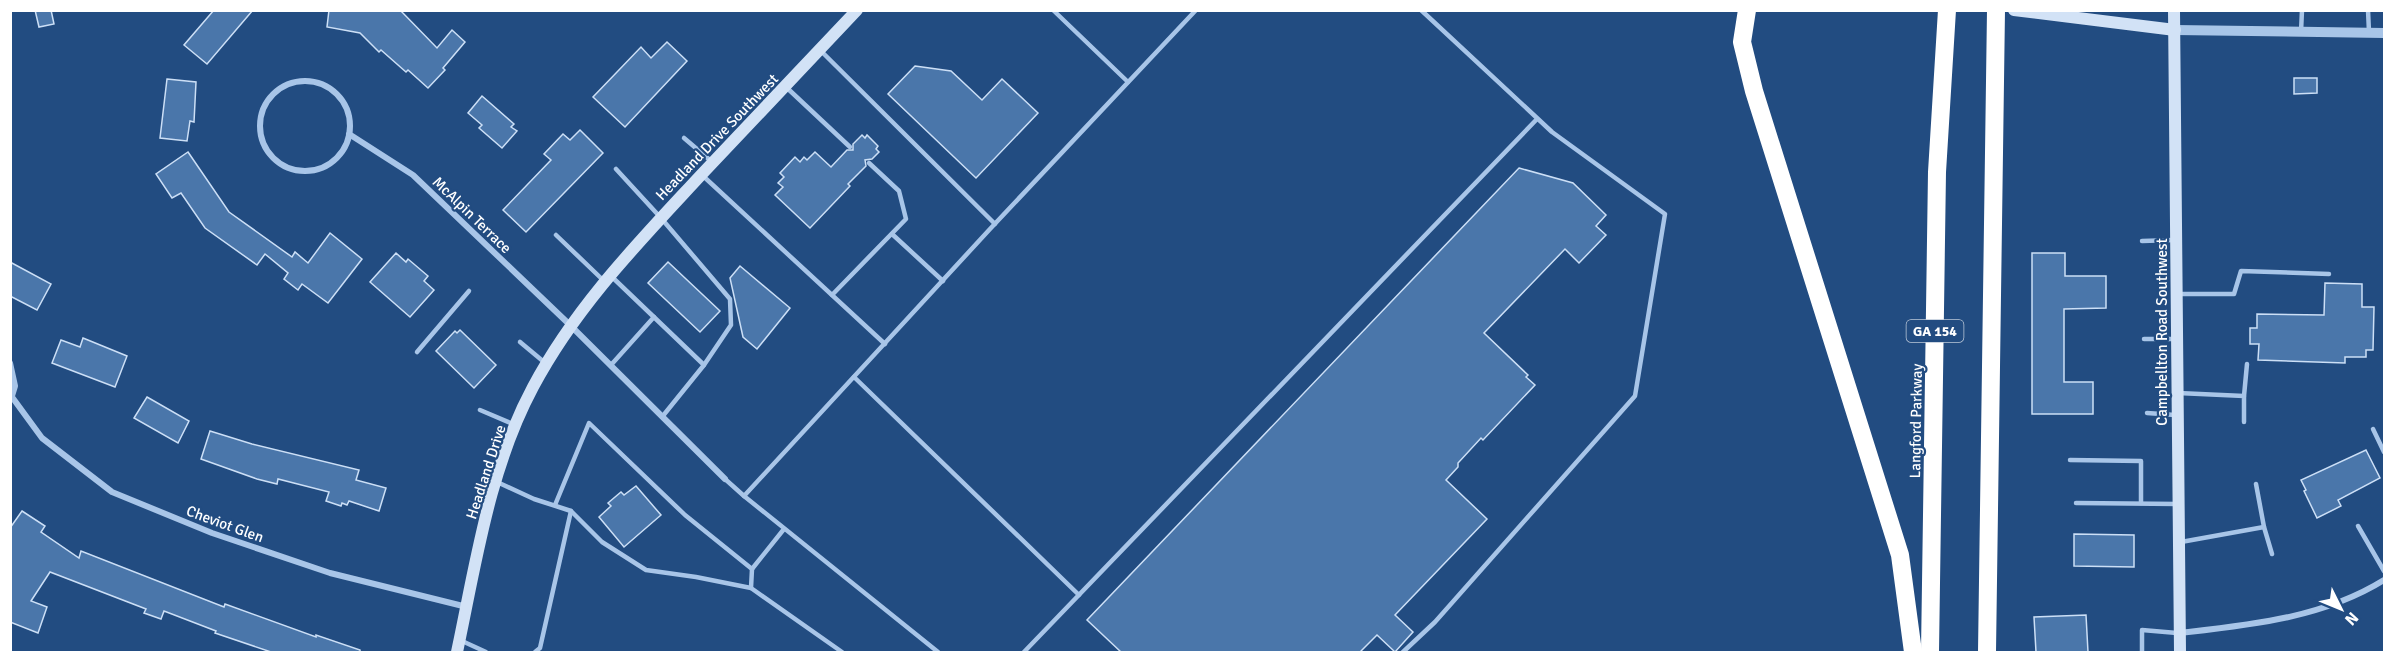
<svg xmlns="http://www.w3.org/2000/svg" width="2395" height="663" font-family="Signika,sans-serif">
<rect width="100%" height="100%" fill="#224c81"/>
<g fill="#4a76aa" stroke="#ccdff6" stroke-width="1.5">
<path d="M35,10H51L54,24L39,27Z"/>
<path d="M214,10H253L207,64L184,45Z"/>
<path d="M329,10H400L437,48L452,30L465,42L443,68L445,70L428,88L408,70L406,72L381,50L379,52L360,33L327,27Z"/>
<path d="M667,42L687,61L625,127L593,97L641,47L651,58Z"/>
<path d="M915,66L951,71L982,100L1002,79L1038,113L976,178L888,94Z"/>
<path d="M2294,78H2317V93L2294,94Z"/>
<path d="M167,79L196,82L194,122L190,121L187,141L160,138Z"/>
<path d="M482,96L514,124L511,127L517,131L502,148L479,128L482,125L468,113Z"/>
<path d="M580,130L603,153L526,232L503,210L551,160L544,154L563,134L570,140Z"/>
<path d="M862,135L865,138L867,135L878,146L876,149L879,152L872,159L865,160L866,166L848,184L850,186L810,228L775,195L783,187L778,183L784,177L780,173L795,157L800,162L804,157L807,160L815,152L831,167L847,150H853V144Z"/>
<path d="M188,152L229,212L292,257L295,252L308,263L330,233L362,259L328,303L302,284L298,290L284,279L288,273L265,254L257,265L205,228L181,193L172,198L156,174Z"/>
<path d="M1519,168L1573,183L1606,215L1596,226L1606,235L1579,263L1565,249L1484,333L1528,375L1526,377L1535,385L1483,440L1481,438L1458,463V467L1446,480L1487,519L1395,615L1413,632L1395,652L1377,635L1360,652H1121L1087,620Z"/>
<path d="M396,253L406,262L408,259L428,276L424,281L434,290L410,317L370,282Z"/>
<path d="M2032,253H2065V276H2106V308L2064,309V382H2093V414H2032Z"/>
<path d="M10,262L51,284L37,310L10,296Z"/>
<path d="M668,262L720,311L700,332L648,283Z"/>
<path d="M740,266L790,308L757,349L743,337L730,278Z"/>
<path d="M2325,283L2362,284V307H2374L2373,350H2366V357H2345V363L2258,360L2259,344H2250V328H2257V314L2324,315Z"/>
<path d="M460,330L496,365L474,388L436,351L455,331L457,333Z"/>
<path d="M83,338L127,356L115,387L52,363L61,340L80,347Z"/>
<path d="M147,397L189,421L178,443L134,418Z"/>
<path d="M210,431L252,444L359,470L356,480L386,488L379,511L349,501L347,505L342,503L341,506L326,501L329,492L278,479L277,484L257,479L201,459Z"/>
<path d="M2366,450L2380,478L2338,500L2341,506L2317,518L2304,491L2306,490L2301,480Z"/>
<path d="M636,486L661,515L624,547L599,517L611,506L608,503L621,492L624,495Z"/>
<path d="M22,511L45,526L41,532L79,558L81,551L224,607L225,604L316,637V635L360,650V652H271L215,633L216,631L164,611L161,619L144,613L146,609L50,572L31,601L47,607L38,633L10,622V528Z"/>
<path d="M2074,534L2134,535V567L2074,566Z"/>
<path d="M2086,615L2088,652H2036L2034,617Z"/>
</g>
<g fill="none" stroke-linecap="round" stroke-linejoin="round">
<g stroke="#a8c5e8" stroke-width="4.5">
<path d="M1053,10L1128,82"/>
<path d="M2368,10L2369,32"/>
<path d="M2301,32L2302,10"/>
<path d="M820,50L995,224"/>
<path d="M786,87L850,147"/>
<path d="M684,138L711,161"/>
<path d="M616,169L661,218L730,299L731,325L704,365L662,417"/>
<path d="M702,175L885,344"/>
<path d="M892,234L943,281"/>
<path d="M556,235L604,281"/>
<path d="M2142,241L2174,240"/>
<path d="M611,276L704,365"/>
<path d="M2178,294H2234L2241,271L2329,274"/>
<path d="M832,295L906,219L899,191L869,163"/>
<path d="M2144,339H2175"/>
<path d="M520,342L544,362"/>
<path d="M417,352L469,291"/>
<path d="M611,365L654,317"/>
<path d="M854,377L1079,595"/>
<path d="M2178,393L2244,396V422"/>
<path d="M2244,396L2247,364"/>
<path d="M480,410L513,424"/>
<path d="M2147,413L2175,415"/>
<path d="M2373,429L2384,452"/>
<path d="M2070,460L2141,461V503"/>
<path d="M725,479L744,496L990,229L1196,10"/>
<path d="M497,482L534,499L571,511L602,542L646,570L696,577L751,588"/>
<path d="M2256,484L2264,527L2272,554"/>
<path d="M744,496L938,652"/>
<path d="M2076,503L2178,504"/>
<path d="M555,505L589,423L685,515L752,569"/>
<path d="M2358,526L2384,571"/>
<path d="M784,529L752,569L751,588L842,652"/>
<path d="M2181,542L2264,527"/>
<path d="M462,641L486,652"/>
<path d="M535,652L540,648L571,511"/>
<path d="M1024,652L1537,119"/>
<path d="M1403,652L1435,622L1635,396L1665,214L1552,132L1421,10"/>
<path d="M2142,652V630L2177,633"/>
</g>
<g stroke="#a8c5e8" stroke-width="6">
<circle cx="305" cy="126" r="45"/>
<path d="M349,134L413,175L570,325L725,479"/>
<path d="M10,363L15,386L11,399"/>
<path d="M12,397L42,438L112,492L212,533L330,573L467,607"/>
<path d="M2180,633C2250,625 2323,618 2384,580"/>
</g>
<path stroke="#a8c5e8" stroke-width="10" d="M2175,30L2384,33"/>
<g stroke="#d2e2f6" stroke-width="12">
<path d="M2014,10L2175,30"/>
<path d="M2174,10L2180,652"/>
<path d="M457,652C476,563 489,469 533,387C576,306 639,242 701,175C753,120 805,65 857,10"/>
</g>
<g stroke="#fff" stroke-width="18">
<path d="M1747,10L1742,42L1754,91L1900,555L1913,652"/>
<path d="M1930,652L1937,172L1947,10"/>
<path d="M1987,652L1996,10"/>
</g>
</g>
<g text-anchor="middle" stroke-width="4.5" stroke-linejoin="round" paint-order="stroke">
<rect fill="#224c81" stroke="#bdc9d9" stroke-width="1.5" x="1906.5" y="320" width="57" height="22" rx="4.5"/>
<g font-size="14" font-weight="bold" fill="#fff">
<text x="1935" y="336">GA 154</text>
</g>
<g font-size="15" fill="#fff" stroke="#224c81">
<text transform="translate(717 137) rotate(-46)" y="5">Headland Drive Southwest</text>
<text transform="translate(472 215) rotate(44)" y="5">McAlpin Terrace</text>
<text transform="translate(2162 332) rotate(-90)" y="5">Campbellton Road Southwest</text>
<text transform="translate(1916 421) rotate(-89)" y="5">Langford Parkway</text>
<text transform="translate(486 472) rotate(-72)" y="5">Headland Drive</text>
<text transform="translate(225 524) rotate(20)" y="5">Cheviot Glen</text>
</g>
</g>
<rect width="2395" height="663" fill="none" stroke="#ffffff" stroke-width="24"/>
<g transform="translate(2341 609) rotate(133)" stroke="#224c81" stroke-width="4.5" paint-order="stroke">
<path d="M0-4.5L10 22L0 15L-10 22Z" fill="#ffffff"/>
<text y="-9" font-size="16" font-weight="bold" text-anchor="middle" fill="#ffffff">N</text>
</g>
</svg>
